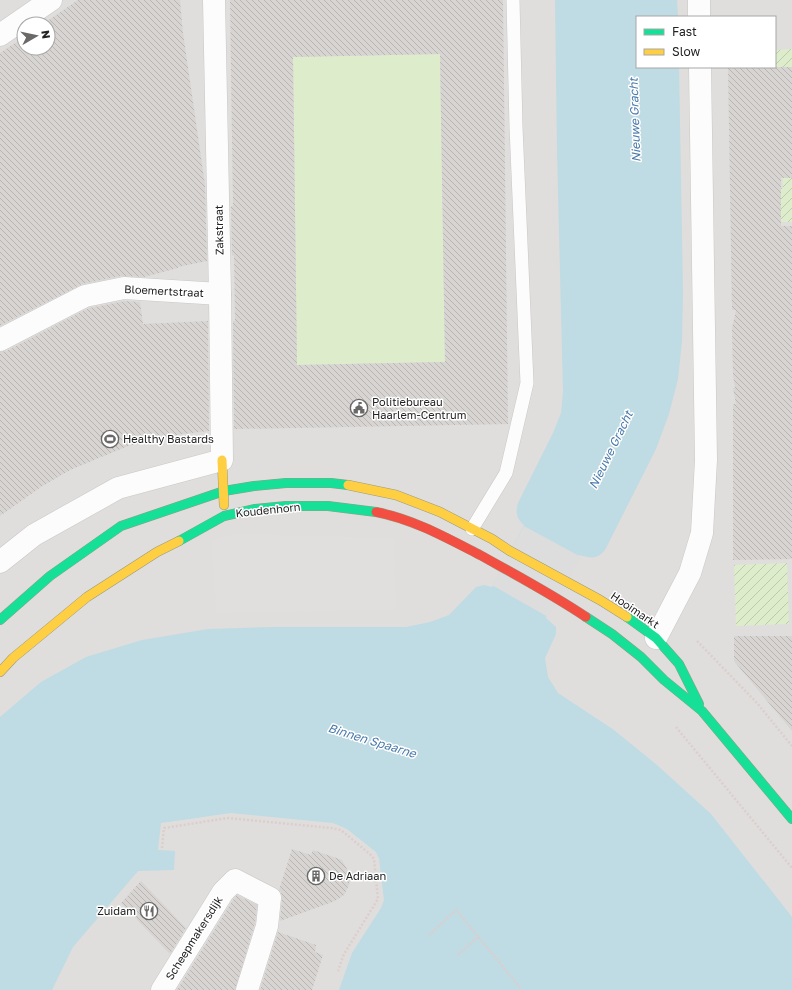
<svg xmlns="http://www.w3.org/2000/svg" width="792" height="990" font-family="'Golos Text',sans-serif">
<defs>
<pattern id="garden-furrows" width="10" height="10" patternUnits="userSpaceOnUse"><rect width="10" height="10" fill="#ddeccb"/><path d="M-1 1l2-2M0 10L10 0M9 11l2-2" fill="none" stroke="#bdcaae"/></pattern>
<pattern id="building-back-hatch" width="6" height="6" patternUnits="userSpaceOnUse"><rect width="6" height="6" fill="#d7d4d2"/><path d="M-1 5l2 2M0 0l6 6M5-1l2 2" fill="none" stroke="#b8b6b4"/></pattern>
</defs>
<rect width="100%" height="100%" fill="#f0eeeb"/>
<path fill="#dfdedc" fill-rule="evenodd" d="M0,0H792V990H0ZM637,17H775V67H637ZM24,24H48V48H24Z"/>
<path fill="#ddeccb" d="M440,54L445,362L297,365L293,57Z"/>
<g fill="url(#garden-furrows)">
<path d="M792,49V222H777L778,188H783L775,50Z"/>
<path d="M787,563L789,624L736,626L734,565Z"/>
</g>
<path fill="#e0dfde" d="M237,534L394,538L396,610L216,613L211,540L225,536Z"/>
<path fill="#bfdbe3" d="M555,0H677L678,17H637V67H679L683,292L682,341L678,379L669,414L656,449L605,550C596,560 592,558 579,555L547,614L546,618L556,627V634L545,658L548,677L558,693L614,730L657,765L711,814L792,917V990H339L352,953L381,908L384,900L379,858L376,852L347,829L333,823L231,813L161,823L158,850L175,851L174,870L138,871L73,947L52,990H0V717L41,682L86,657L142,640L208,629L273,627H406L430,622L449,615L476,587L484,585L492,587L524,525C517,519 515,513 518,503L553,433L561,413L563,392L557,151Z"/>
<path fill="#dedddd" d="M524,526L581,557L548,617L492,585Z"/>
<g fill="url(#building-back-hatch)" fill-rule="evenodd">
<path d="M78,0H180L183,33L205,185L207,261L178,267V268L144,277L121,276L82,284L0,326V53L24,37V48H48V24H43Z"/>
<path d="M230,0H503L508,424L234,429L233,321H235L234,255L232,256L231,206H233ZM440,54L445,362L297,365L293,57Z"/>
<path d="M728,67H792V178H781V226H792V559L733,560V404H736L733,388H735L733,375L732,328L736,310H732Z"/>
<path d="M125,301L140,302L143,324L208,321L209,431L183,434L128,446L70,470L41,487L0,516V352L6,351L89,308Z"/>
<path d="M734,636H792V731L734,661Z"/>
<path d="M292,849L311,855L313,850L342,860L346,867L350,877L349,885L344,895L335,901L280,921L282,899L281,892L279,890Z"/>
<path d="M141,881L186,928L170,954L121,903Z"/>
<path d="M237,895L257,905L255,923L235,990H177L233,900Z"/>
<path d="M278,932L316,945L315,952L323,955L312,990H260Z"/>
</g>
<g fill="none" stroke-linecap="round" stroke-linejoin="round">
<defs>
<path id="lane" d="M472,529L506,473L527,383L516,127L513,0"/>
<g id="street">
<path d="M699,0V17"/>
<path d="M0,35L51,0"/>
<path d="M0,340L85,296L124,288L220,294"/>
<path d="M0,562L34,535L118,488L222,460L220,294L214,0"/>
<path d="M656,638L690,573L702,533L706,460L700,67"/>
<path d="M162,990L223,892L235,880L270,898L267,926L247,990"/>
</g>
<g id="fast">
<path d="M179,541L224,516L255,509L286,506H328L376,512"/>
<path d="M586,617L612,634L641,657L664,680L702,711L792,819"/>
<path d="M627,617L656,638L679,664L699,704"/>
<path d="M0,620L50,576L121,526L224,491L254,486L286,483H331L348,485"/>
</g>
<g id="slow">
<path d="M222,460L224,505"/>
<path d="M348,485L396,495L440,512L492,539L510,551L600,600L627,617"/>
<path d="M0,672L13,658L87,597L157,552L179,541"/>
</g>
<path id="jam" d="M376,512C413,519 447,538 480,555C516,575 552,594 586,617"/>
</defs>
<use href="#lane" stroke="#c9c8c7" stroke-width="14"/>
<use href="#street" stroke="#c9c8c7" stroke-width="23"/>
<use href="#fast" stroke="#999a82" stroke-width="10"/>
<use href="#slow" stroke="#999a82" stroke-width="10"/>
<use href="#jam" stroke="#999a82" stroke-width="10"/>
<g stroke="#dccecd" stroke-width="2.5" stroke-dasharray="2 2" stroke-linecap="butt">
<path d="M697,641L757,703L792,746"/>
<path d="M676,727L792,868"/>
<path d="M162,848L164,828L228,818L331,828L341,830L371,855L374,859L378,899L344,954L338,971"/>
<path d="M429,935L456,910L522,990"/>
<path d="M458,955L478,937"/>
</g>
<use href="#lane" stroke="#fdfcfc" stroke-width="13"/>
<use href="#street" stroke="#fdfcfc" stroke-width="22"/>
<use href="#fast" stroke="#16e098" stroke-width="9"/>
<use href="#slow" stroke="#ffcf43" stroke-width="9"/>
<use href="#jam" stroke="#f24e42" stroke-width="9"/>
</g>
<defs>
<symbol id="civic-ring" viewBox="-11 -11 22 22"><circle r="9.5" fill="#fff" stroke="#6a6968" stroke-width="1.5"/><path d="M-.6-6.5H3V-4.5H.6V-3L4-1V1h2V6H-6V1h2V-1L-.6-3ZM-1.2 2.5V6h2.4V2.5Z" fill="#6a6968"/></symbol>
<symbol id="stadium-ring" viewBox="-11 -11 22 22"><circle r="9.5" fill="#fff" stroke="#6a6968" stroke-width="1.5"/><path d="M0-5a6.5 5 0 1 0 0 10a6.5 5 0 1 0 0-10ZM-3.5-1.8h7v3.6h-7Z" fill="#6a6968"/></symbol>
<symbol id="building-ring" viewBox="-11 -11 22 22"><circle r="9.5" fill="#fff" stroke="#6a6968" stroke-width="1.5"/><path d="M-4-6H4V6H1V3H-1V6H-4ZM-2.5-4.3h1.7v1.8h-1.7ZM.8-4.3h1.7v1.8H.8ZM-2.5-1h1.7V.8h-1.7ZM.8-1h1.7V.8H.8Z" fill="#6a6968"/></symbol>
<symbol id="restaurant-ring" viewBox="-11 -11 22 22"><circle r="9.5" fill="#fff" stroke="#6a6968" stroke-width="1.5"/><path d="M-5-6h1v4h1v-4h1v4h1v-4h1v5L-1.5 .5V6h-2V.5L-5-1ZM5-6V6H3V1.5H1.5Q1.5-4 5-6Z" fill="#6a6968"/></symbol>
</defs>
<g fill-rule="evenodd">
<use href="#civic-ring" x="349" y="398" width="20" height="20"/>
<use href="#stadium-ring" x="100" y="429" width="20" height="20"/>
<use href="#building-ring" x="306" y="866" width="20" height="20"/>
<use href="#restaurant-ring" x="139" y="901" width="20" height="20"/>
</g>
<g text-anchor="middle" stroke-width="3" stroke-linejoin="round" paint-order="stroke">
<g font-size="11" fill="#222" stroke="#fff">
<text transform="translate(219 230) rotate(-91)" y="4">Zakstraat</text>
<text transform="translate(164 291) rotate(3)" y="4">Bloemertstraat</text>
<text transform="translate(268 510) rotate(-6)" y="4">Koudenhorn</text>
<text transform="translate(635 610) rotate(34)" y="4">Hooimarkt</text>
<text transform="translate(194 938) rotate(-58)" y="4">Scheepmakersdijk</text>
</g>
<g font-size="11" fill="#222" stroke="#fff" text-anchor="start">
<text x="372" y="406">Politiebureau<tspan x="372" dy="13">Haarlem-Centrum</tspan></text>
<text x="123" y="443">Healthy Bastards</text>
<text x="329" y="880">De Adriaan</text>
<text x="136" y="915" text-anchor="end">Zuidam</text>
</g>
<g font-size="12" font-style="italic" fill="#4a7aab" stroke="#fff">
<text transform="translate(635 120) rotate(-92)" y="4">Nieuwe Gracht</text>
<text transform="translate(611 450) rotate(-64)" y="4">Nieuwe Gracht</text>
<text transform="translate(372 741) rotate(17)" y="4">Binnen Spaarne</text>
</g>
</g>
<rect x="636" y="16" width="140" height="52" fill="#ffffff" stroke="#a7a7a7"/>
<rect x="644" y="29" width="20" height="6" fill="#16e098" stroke="#a7a7a7"/>
<text x="672" y="36" font-size="12" fill="#222222">Fast</text>
<rect x="644" y="49" width="20" height="6" fill="#ffcf43" stroke="#a7a7a7"/>
<text x="672" y="56" font-size="12" fill="#222222">Slow</text>
<g transform="translate(36 36) rotate(81)"><circle r="19" fill="#ffffff" stroke="#a7a7a7"/>
<path d="M0-3L7 15L0 10L-7 15Z" fill="#6a6968"/>
<text y="-6" font-size="11" font-weight="bold" text-anchor="middle" fill="#222222">N</text>
</g>
</svg>
